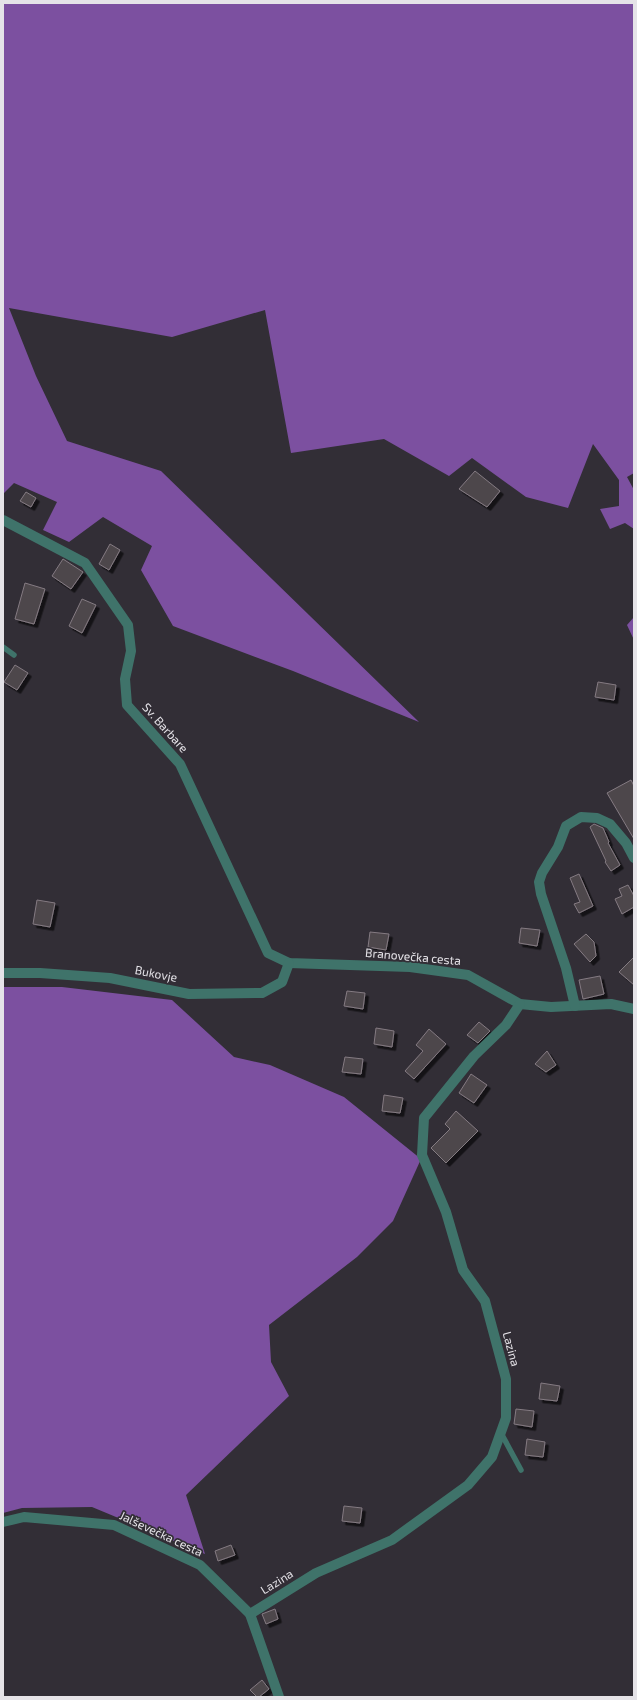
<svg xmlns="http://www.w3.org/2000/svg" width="637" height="1700" font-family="'Exo 2',sans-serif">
<defs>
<filter id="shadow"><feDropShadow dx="3.5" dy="3.5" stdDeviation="0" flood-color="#0009"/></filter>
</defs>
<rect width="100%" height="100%" fill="#322e36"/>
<g fill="#7c50a0">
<path d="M3,3H634V473L627,477L634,490V529L625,523L610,529L600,509L619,506V480L593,444L568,508L526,497L472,458L449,476L384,439L291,453L265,310L172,337L9,308L36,376L67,441L161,471L419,722L293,671L173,626L141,570L152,546L103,517L69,542L43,530L57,502L14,483L3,494Z"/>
<path d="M634,617V640L627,625Z"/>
<path d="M3,987H62L172,1000L234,1057L270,1065L344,1097L421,1159L393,1221L357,1257L269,1325L271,1362L289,1396L186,1495L205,1554L92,1507L22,1508L3,1513Z"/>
</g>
<g fill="#4e464c" stroke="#847b82" filter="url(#shadow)">
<path d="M475,471L500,491L487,507L459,489Z"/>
<path d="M26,492L36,498L31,507L20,501Z"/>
<path d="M110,544L120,550L109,570L99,564Z"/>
<path d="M63,559L83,572L71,589L52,576Z"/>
<path d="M25,583L45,589L34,624L15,619Z"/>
<path d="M82,599L96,605L82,633L69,626Z"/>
<path d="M15,665L28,673L17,690L4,682Z"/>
<path d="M598,682L616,685L614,700L595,697Z"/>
<path d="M631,780L634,786V839L607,793Z"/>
<path d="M594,824L603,828L609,842L608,843L620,865L611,871L605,862L606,861L590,827Z"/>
<path d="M579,874L593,906L579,913L574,904L580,902L570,878Z"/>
<path d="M628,885L634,896V907L622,914L615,899L622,896L619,889Z"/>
<path d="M37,900L55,903L50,927L33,924Z"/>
<path d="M521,928L540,930L537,946L519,943Z"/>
<path d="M370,932L389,934L386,950L368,947Z"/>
<path d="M586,934L594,942L596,956L590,962L574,944Z"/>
<path d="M634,957V985L619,972Z"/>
<path d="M600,976L604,994L583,999L579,980Z"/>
<path d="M347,991L365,993L363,1009L344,1006Z"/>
<path d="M479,1022L490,1031L478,1043L467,1035Z"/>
<path d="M376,1028L394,1031L392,1047L374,1044Z"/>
<path d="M429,1029L446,1044L414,1079L405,1071L423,1051L416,1045Z"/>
<path d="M547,1051L556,1065L546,1072L535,1064Z"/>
<path d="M345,1057L363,1059L361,1074L342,1072Z"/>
<path d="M471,1074L487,1085L474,1103L459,1093Z"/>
<path d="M384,1095L403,1098L400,1113L382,1111Z"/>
<path d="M456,1111L478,1131L446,1163L431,1148L450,1129L445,1124Z"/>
<path d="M541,1383L560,1386L557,1401L539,1399Z"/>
<path d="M516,1409L534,1411L532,1427L514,1424Z"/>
<path d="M527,1439L545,1442L543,1457L525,1455Z"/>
<path d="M344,1506L362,1508L360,1523L342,1521Z"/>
<path d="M231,1545L235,1555L218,1561L215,1551Z"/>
<path d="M275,1609L278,1619L266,1624L262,1614Z"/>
<path d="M262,1680L269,1689L259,1697H257L250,1690Z"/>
</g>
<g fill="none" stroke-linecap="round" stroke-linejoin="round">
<g stroke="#3f736a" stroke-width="5.5">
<path d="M3,647L14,655"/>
<path d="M501,1433L521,1470"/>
</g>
<g stroke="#3f736a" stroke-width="10">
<path d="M3,520L85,563L128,625L131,651L125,679L127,705L180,764L268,953L289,963L410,967L468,975L520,1004L551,1007L611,1004L634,1009"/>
<path d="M3,973H40L110,978L189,994L262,993L282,982L289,963"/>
<path d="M575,1006L566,968L541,894L539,882L542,873L558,847L566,826L581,817L597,818L610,824L626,843L634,858"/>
<path d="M3,1522L24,1517L114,1525L200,1565L250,1614L279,1697"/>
<path d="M250,1614L316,1573L392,1540L468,1485L492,1457L506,1418V1379L485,1301L463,1270L446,1212L422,1155L424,1118L474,1056L506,1025L520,1004"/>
</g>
</g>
<g text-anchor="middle" stroke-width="3.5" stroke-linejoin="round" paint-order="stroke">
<g font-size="12" fill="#e5e3e8" stroke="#322e36">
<text transform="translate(165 728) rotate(48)" y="4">Sv. Barbare</text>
<text transform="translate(413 957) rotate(5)" y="4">Branovečka cesta</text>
<text transform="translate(156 974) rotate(11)" y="4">Bukovje</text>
<text transform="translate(511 1349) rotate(75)" y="4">Lazina</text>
<text transform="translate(161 1534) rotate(25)" y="4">Jalševečka cesta</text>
<text transform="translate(277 1582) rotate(-32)" y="4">Lazina</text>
</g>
</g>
<rect width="637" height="1700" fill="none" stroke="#e5e3e8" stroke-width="8"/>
</svg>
